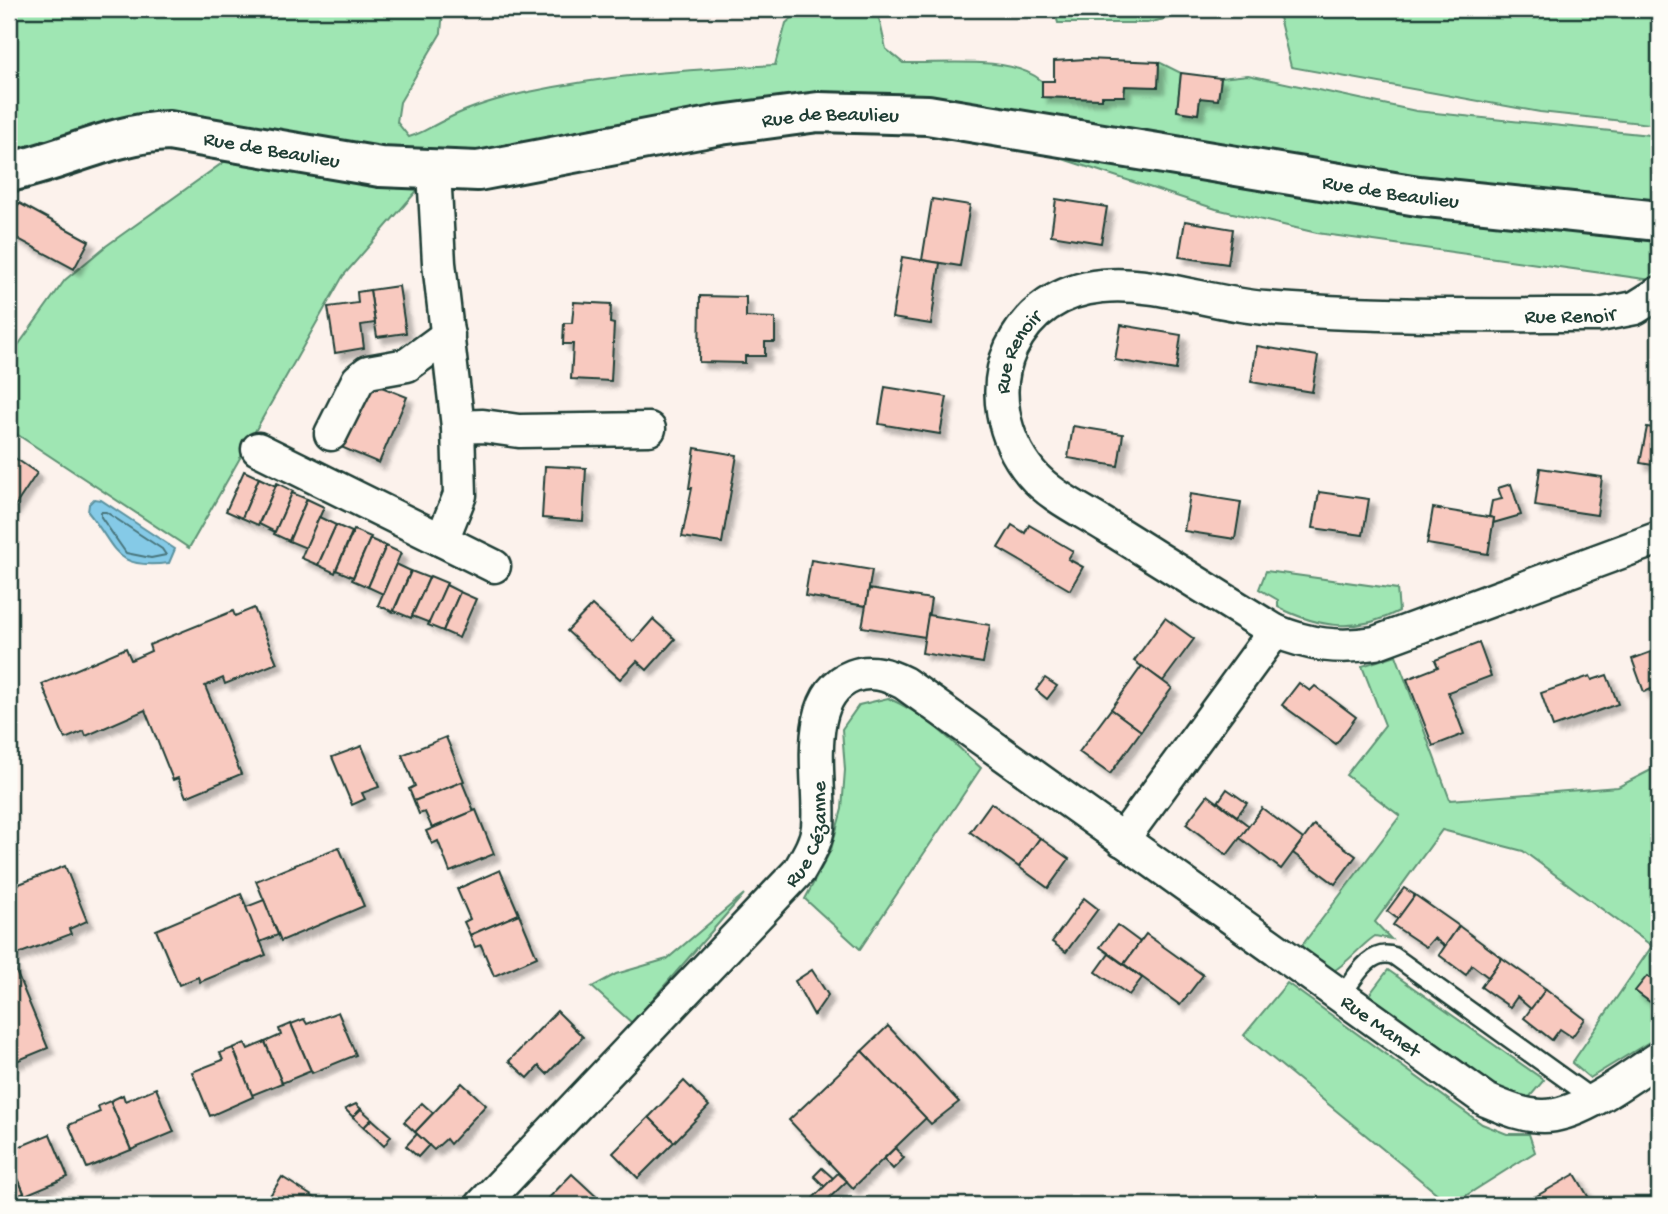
<svg xmlns="http://www.w3.org/2000/svg" width="1668" height="1214" font-family="'Gochi Hand',sans-serif">
<defs>
<filter id="shadow"><feDropShadow dx="6" dy="6" stdDeviation="2" flood-color="#0004"/></filter>
</defs>
<rect width="100%" height="100%" fill="#fcf2ec"/>
<filter id="ink" filterUnits="userSpaceOnUse"><feTurbulence type="fractalNoise" baseFrequency=".0143" numOctaves="2"/><feDisplacementMap in="SourceGraphic" scale="14" xChannelSelector="R" yChannelSelector="G"/><feConvolveMatrix kernelMatrix="1 2 1 2 8 2 1 2 1" color-interpolation-filters="sRGB"/></filter>
<g filter="url(#ink)">
<g fill="#9fe6b3" stroke="#5f9274" stroke-width="2">
<path d="M9,9H443L441,33L400,102L397,122L409,137C423,133 430,127 443,121C467,108 497,99 524,93C607,75 691,69 775,65L786,23L802,9H877L886,49L903,63C942,64 1011,55 1042,81V97L1102,99V96H1124L1125,86L1158,87L1159,62L1181,73L1177,111L1198,114L1200,98L1218,100L1221,78L1248,75L1416,111L1659,136V281L1317,233L1216,209L928,115L434,171L343,276L189,548L9,429V358L65,280L106,246L246,146L9,154Z"/>
<path d="M1054,9H1209L1147,23H1058Z"/>
<path d="M1277,9H1659V125L1540,112L1291,67Z"/>
<path d="M1266,571L1397,589L1399,611C1358,633 1319,628 1278,607V600L1259,589Z"/>
<path d="M1396,655L1450,800L1618,787L1659,766V1036L1590,1078L1572,1063L1652,946L1523,851L1442,830L1375,922L1391,939L1375,936C1359,947 1349,962 1332,972L1300,948L1400,816L1346,775L1385,725L1362,666Z"/>
<path d="M888,698C930,717 948,738 981,768L860,949L805,899L831,850L842,809L845,770L842,729L859,705Z"/>
<path d="M744,894L632,1023L592,987L616,974L667,959Z"/>
<path d="M1388,970L1544,1080L1527,1100L1506,1097L1366,999Z"/>
<path d="M1287,983L1482,1124L1507,1134H1529L1535,1152L1451,1205L1244,1035Z"/>
</g>
<path fill="#85cae7" stroke="#5c929f" stroke-width="2" d="M94,499L101,500L175,549L169,563C113,570 118,549 88,512L89,504Z"/>
<g fill="none" stroke-linecap="round" stroke-linejoin="round">
<path stroke="#48757c" stroke-width="2" d="M101,512H106L162,549L166,555L151,558L126,553L101,517Z"/>
</g>
<g fill="#f8c9bf" stroke="#1f3d34" stroke-width="2" filter="url(#shadow)">
<path d="M1086,59L1159,62L1158,87L1125,86L1124,96H1102V99L1042,97V81H1054V61Z"/>
<path d="M1181,73L1221,78L1218,100L1200,98L1198,114L1177,111Z"/>
<path d="M932,199L970,205L960,266L922,260Z"/>
<path d="M1056,199L1107,207L1101,243L1051,235Z"/>
<path d="M19,203L89,241L74,269L9,234V221Z"/>
<path d="M1185,221L1233,229L1228,264L1179,257Z"/>
<path d="M902,257L940,263L931,324L892,318Z"/>
<path d="M399,286L406,333L377,337L370,290Z"/>
<path d="M370,290L375,323L361,325L364,348L335,353L328,307L358,303L357,292Z"/>
<path d="M700,296L746,297V317L775,318V342H765V356H745V363L699,362Z"/>
<path d="M574,302L611,304L610,323L614,324L611,381L571,379L573,344H563L564,323H572Z"/>
<path d="M1121,325L1181,335L1176,370L1115,360Z"/>
<path d="M1257,346L1318,356L1312,392L1251,382Z"/>
<path d="M369,382L407,397L379,463L341,447Z"/>
<path d="M885,387L947,397L940,434L879,424Z"/>
<path d="M1073,426L1123,434L1118,466L1068,458Z"/>
<path d="M1647,427L1659,429V466L1640,463Z"/>
<path d="M695,448L737,455L722,543L682,537L692,488H689Z"/>
<path d="M9,454L37,473L9,515Z"/>
<path d="M545,466L586,468L583,521L542,518Z"/>
<path d="M1540,468L1602,477L1597,515L1535,506Z"/>
<path d="M244,471L259,478L242,518L226,511Z"/>
<path d="M259,478L276,486L258,525L242,518Z"/>
<path d="M277,483L293,491L275,532L259,524Z"/>
<path d="M1511,484L1521,515L1493,523L1494,518L1489,517L1492,501L1502,499L1498,488Z"/>
<path d="M1319,492L1369,499L1363,535L1313,528Z"/>
<path d="M292,493L307,499L289,541L274,534Z"/>
<path d="M1190,494L1241,502L1235,539L1184,531Z"/>
<path d="M307,499L324,507L306,548L289,541Z"/>
<path d="M1433,508L1494,518L1488,554L1427,544Z"/>
<path d="M319,517L336,525L318,565L301,558Z"/>
<path d="M336,525L352,532L335,573L318,565Z"/>
<path d="M1012,525L1025,533L1029,525L1073,551L1068,559L1083,567L1070,590L998,548Z"/>
<path d="M354,530L371,537L353,577L336,570Z"/>
<path d="M370,539L386,546L368,587L352,580Z"/>
<path d="M386,546L401,553L383,594L368,587Z"/>
<path d="M811,560L872,570L866,606L805,596Z"/>
<path d="M396,564L411,571L393,612L378,605Z"/>
<path d="M411,571L429,578L411,618L394,611Z"/>
<path d="M430,576L447,583L430,623L412,616Z"/>
<path d="M446,585L460,592L443,631L428,625Z"/>
<path d="M869,589L931,599L925,637L862,627Z"/>
<path d="M460,592L476,599L459,638L443,631Z"/>
<path d="M592,605L633,642L653,619L675,639L647,670L637,661L620,679L567,631Z"/>
<path d="M254,608L277,663L225,684L223,678L205,686L241,774L186,797L178,778L173,780L145,710L86,736L84,731L65,739L42,684L126,648L131,660L151,651L149,645L233,611L235,616Z"/>
<path d="M928,615L990,625L983,663L922,653Z"/>
<path d="M1165,618L1194,639L1163,681L1134,661Z"/>
<path d="M1479,643L1491,676L1448,692L1464,734L1433,746L1407,679L1438,667L1435,660Z"/>
<path d="M1659,649V686L1644,692L1632,659Z"/>
<path d="M1142,666L1172,688L1141,731L1111,709Z"/>
<path d="M1607,675L1618,704L1553,727L1541,693L1590,676L1592,680Z"/>
<path d="M1045,678L1057,686L1047,699L1036,690Z"/>
<path d="M1299,683L1310,691L1315,686L1356,717L1336,744L1282,705Z"/>
<path d="M1111,709L1141,731L1110,774L1079,752Z"/>
<path d="M446,737L464,781L414,801L409,789L415,786L402,755Z"/>
<path d="M362,746L379,787L362,793L365,799L352,805L332,757Z"/>
<path d="M462,782L474,811L432,828L425,812L419,814L414,801Z"/>
<path d="M1227,789L1247,803L1237,816L1218,802Z"/>
<path d="M1208,795L1249,826L1227,855L1186,824Z"/>
<path d="M991,803L1040,838L1019,867L970,832Z"/>
<path d="M1262,808L1303,839L1281,869L1240,838Z"/>
<path d="M476,810L494,854L450,872L438,841L432,844L426,831Z"/>
<path d="M1314,825L1356,856L1335,884L1293,853Z"/>
<path d="M1040,838L1069,859L1048,888L1019,867Z"/>
<path d="M339,847L364,906L281,941L256,881Z"/>
<path d="M65,866L87,921L69,929L71,934L10,957L48,1048L9,1064V888Z"/>
<path d="M500,870L519,914L470,935L464,922L470,919L457,889Z"/>
<path d="M1404,888L1415,895L1398,919L1387,911Z"/>
<path d="M241,894L266,955L200,982L198,977L179,985L156,930Z"/>
<path d="M1415,895L1459,926L1445,946L1434,938L1426,947L1393,925Z"/>
<path d="M1084,898L1098,909L1066,952L1052,942Z"/>
<path d="M264,900L278,935L260,942L246,907Z"/>
<path d="M519,914L537,957L494,976L481,945L475,947L470,935Z"/>
<path d="M1117,925L1140,942L1124,964L1100,947Z"/>
<path d="M1459,926L1502,958L1488,977L1472,965L1466,975L1439,955Z"/>
<path d="M1146,934L1203,975L1180,1005L1124,964Z"/>
<path d="M1109,954L1142,978L1129,995L1096,972Z"/>
<path d="M1502,958L1546,989L1531,1009L1517,997L1510,1007L1481,987Z"/>
<path d="M812,970L828,995L814,1015L795,981Z"/>
<path d="M1647,976L1659,984V990L1650,1002L1635,991Z"/>
<path d="M1546,989L1585,1019L1572,1037L1560,1029L1552,1040L1524,1018Z"/>
<path d="M557,1011L583,1037L547,1074L539,1066L528,1078L509,1061Z"/>
<path d="M338,1012L356,1055L312,1073L291,1024L304,1019L307,1024Z"/>
<path d="M291,1024L311,1071L282,1083L265,1042L281,1035L279,1029Z"/>
<path d="M888,1026L959,1102L931,1124L862,1051Z"/>
<path d="M265,1042L282,1083L252,1095L233,1048L245,1043L248,1049Z"/>
<path d="M233,1048L253,1097L210,1116L192,1072L223,1060L220,1053Z"/>
<path d="M862,1051L926,1118L853,1188L789,1120Z"/>
<path d="M684,1081L709,1106L674,1142L649,1117Z"/>
<path d="M462,1083L486,1105L450,1144L446,1139L434,1150L415,1132Z"/>
<path d="M156,1088L174,1132L131,1150L110,1101L123,1095L125,1101Z"/>
<path d="M110,1101L131,1150L87,1168L69,1125L100,1112L98,1106Z"/>
<path d="M422,1103L433,1113L415,1132L404,1122Z"/>
<path d="M356,1104L361,1109L353,1117L345,1109Z"/>
<path d="M361,1109L372,1119L364,1127L353,1117Z"/>
<path d="M649,1117L674,1142L638,1178L613,1153Z"/>
<path d="M372,1119L391,1136L384,1146L364,1127Z"/>
<path d="M50,1134L68,1177L25,1195L9,1157V1144L17,1141L19,1147Z"/>
<path d="M417,1134L429,1145L418,1157L406,1146Z"/>
<path d="M895,1148L904,1158L893,1169L884,1159Z"/>
<path d="M9,1157L24,1193L9,1200Z"/>
<path d="M822,1168L833,1178L825,1187L814,1176Z"/>
<path d="M838,1173L847,1181L822,1205H806Z"/>
<path d="M572,1174L600,1200L595,1205H542Z"/>
<path d="M1575,1174L1593,1205H1521Z"/>
<path d="M282,1177L326,1205H264Z"/>
</g>
<g fill="none" stroke-linecap="round" stroke-linejoin="round">
<defs>
<path id="service" d="M1340,998C1353,981 1369,947 1394,956L1593,1099"/>
<g id="minor">
<path d="M434,171L439,263L458,427L460,495L442,540"/>
<path d="M458,427L483,426L519,431L649,429"/>
<path d="M331,434L358,380L368,372L407,365L448,335"/>
<path d="M258,449L494,566"/>
<path d="M1275,631C1309,645 1339,649 1375,643L1659,538"/>
<path id="s1" d="M1122,840L1275,631C1219,597 1164,562 1108,527C1083,511 1050,496 1031,473C1003,439 992,389 1011,348C1029,311 1061,290 1102,286C1156,281 1211,304 1265,308C1376,317 1487,315 1599,315L1635,308L1659,293"/>
<path id="s2" d="M482,1205L799,871C807,857 816,843 818,827C822,782 800,696 853,676C871,669 888,675 904,683L1486,1100C1505,1108 1523,1116 1543,1116C1579,1117 1629,1077 1659,1058"/>
</g>
<g id="tertiary">
<path id="s3" d="M9,172C64,161 112,133 169,131L380,167L478,171L720,125L818,112L928,115L1418,196L1659,221"/>
</g>
</defs>
<use href="#service" stroke="#1f3d34" stroke-width="21"/>
<use href="#minor" stroke="#1f3d34" stroke-width="37"/>
<use href="#tertiary" stroke="#1f3d34" stroke-width="44"/>
<use href="#service" stroke="#fdfcf7" stroke-width="16"/>
<use href="#minor" stroke="#fdfcf7" stroke-width="32"/>
<use href="#tertiary" stroke="#fdfcf7" stroke-width="38"/>
</g>
</g>
<g text-anchor="middle" stroke-width="6" stroke-linejoin="round" paint-order="stroke">
<g font-size="21" fill="#1f3d34" stroke="#fdfcf7">
<text dy="7" stroke="none"><textPath href="#s3" startOffset="835">Rue de Beaulieu</textPath></text>
<text dy="7" stroke="none"><textPath href="#s3" startOffset="270">Rue de Beaulieu</textPath></text>
<text dy="7" stroke="none"><textPath href="#s3" startOffset="1402">Rue de Beaulieu</textPath></text>
<text dy="7" stroke="none"><textPath href="#s1" startOffset="1269">Rue Renoir</textPath></text>
<text dy="7" stroke="none"><textPath href="#s1" startOffset="682">Rue Renoir</textPath></text>
<text dy="7" stroke="none"><textPath href="#s2" startOffset="499">Rue Cézanne</textPath></text>
<text dy="7" stroke="none"><textPath href="#s2" startOffset="1314">Rue Manet</textPath></text>
</g>
</g>
<rect width="1668" height="1214" fill="none" stroke="#fdfcf7" stroke-width="35"/>
<rect x="18" y="18" width="1633" height="1179" fill="none" stroke="#1f3d34" stroke-width="2.5" filter="url(#ink)"/>
</svg>
